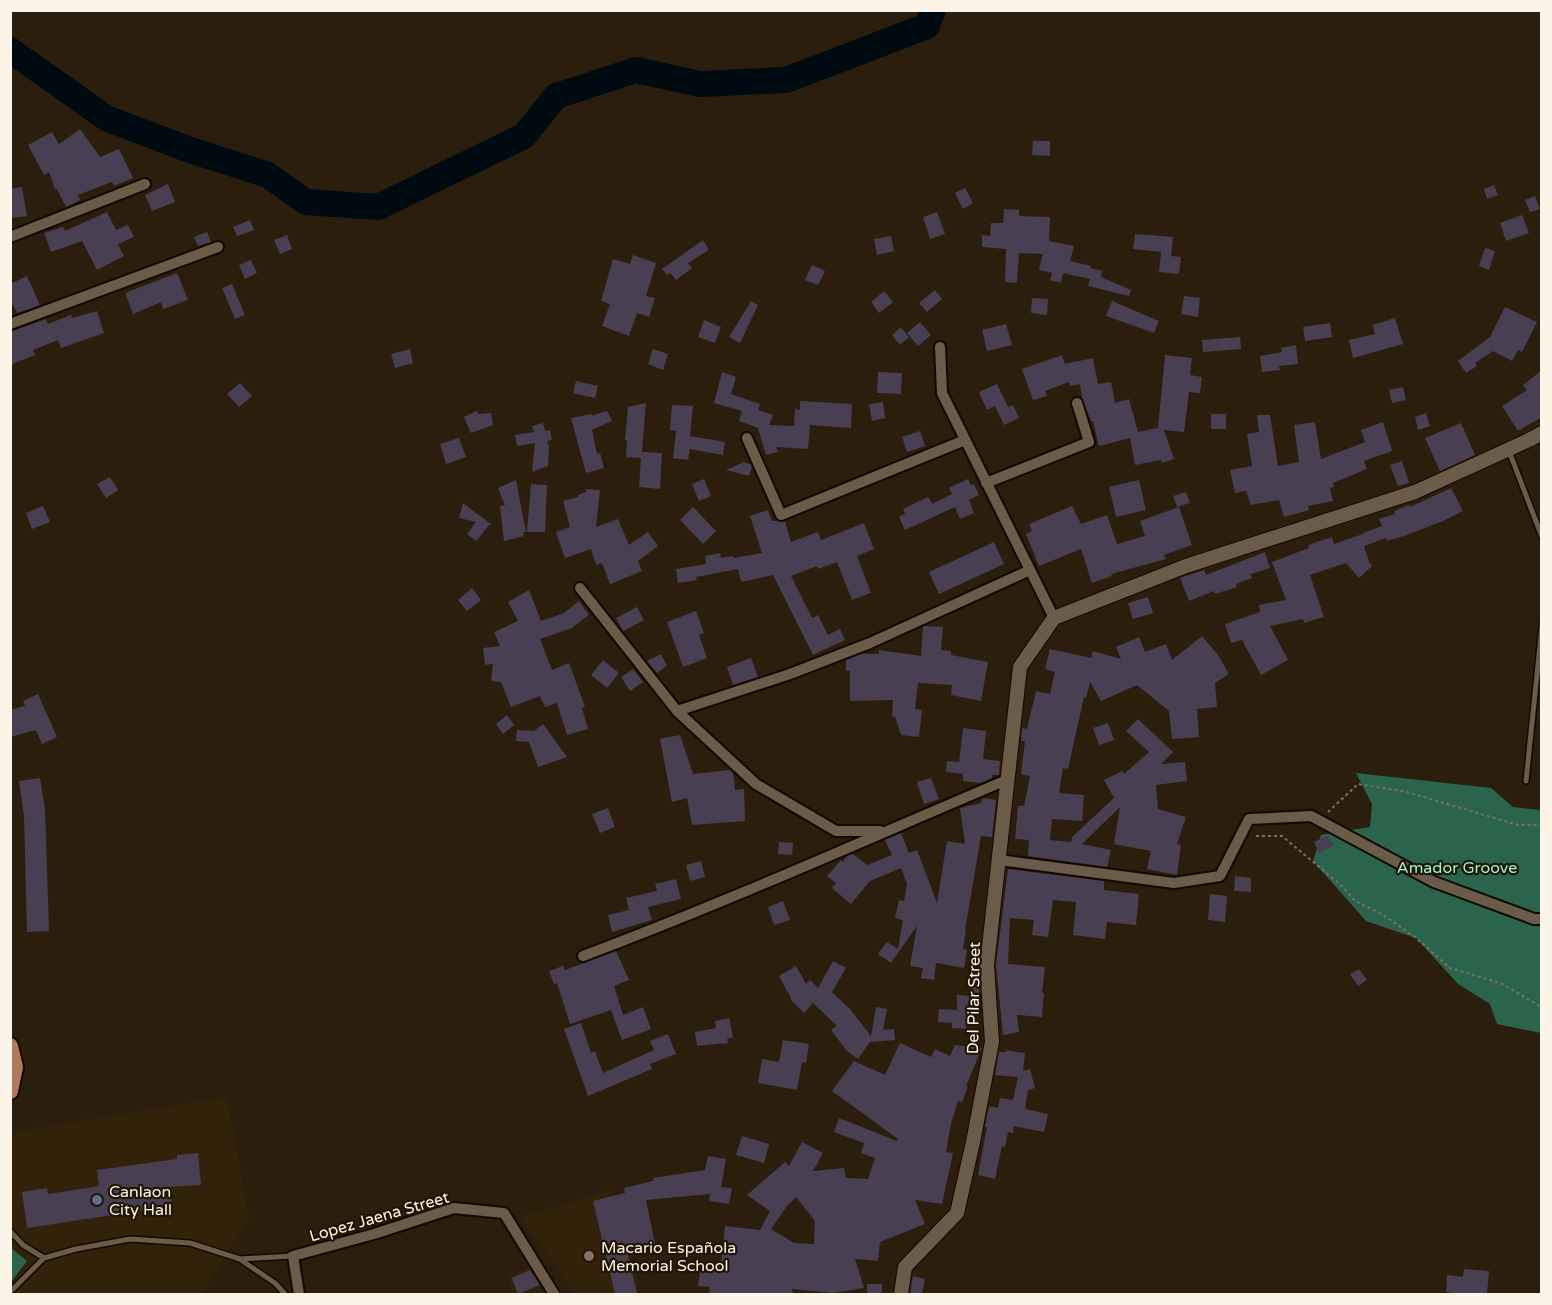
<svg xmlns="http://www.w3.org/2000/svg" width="1552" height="1305" font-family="'Varela Round',sans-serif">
<rect width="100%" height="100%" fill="#2b1e0d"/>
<g fill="#33220a">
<path d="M227,1097L249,1217L202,1293L11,1294L10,1282L27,1261L11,1248V1132Z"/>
<path d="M614,1189L640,1294H576L520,1217Z"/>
<path d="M533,1265L547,1294H513L508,1277Z"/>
</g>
<g fill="#2a644c">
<path d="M1356,773L1491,788L1513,807L1541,810V1033L1497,1024L1490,1004L1458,984L1416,938L1366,921L1313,861L1321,835L1370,827L1372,804Z"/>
<path d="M11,1248L27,1261L11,1282Z"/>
</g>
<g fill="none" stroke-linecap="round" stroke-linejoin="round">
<path stroke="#000a11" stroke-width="26" d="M10,50L106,118L187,149L268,175L306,202L378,207L524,136L556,96L636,70L700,84L786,80L927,26L933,10"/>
</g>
<g fill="#483f53" fill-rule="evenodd">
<path d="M80,129L100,157L119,149L133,178L114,186L112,182L78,195L80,200L66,207L57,189H55L49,172L44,175L28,145L52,132L59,144Z"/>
<path d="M1033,141H1050V156L1032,155Z"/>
<path d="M168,184L175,202L152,211L145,195Z"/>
<path d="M1494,185L1498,195L1487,199L1484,189Z"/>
<path d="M22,187L27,216L10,218V189Z"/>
<path d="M965,188L973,203L963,209L955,193Z"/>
<path d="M1535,196L1540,209L1530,212L1525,200Z"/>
<path d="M1004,209L1019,210V216L1050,217L1049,241L1074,246L1070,261L1091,266L1090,268L1102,271L1101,277L1131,290L1129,296L1088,286L1090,279L1063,273L1061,283L1050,280L1052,273L1039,270L1043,254L1019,253L1017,283L1005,282L1006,249L982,247V235L990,236L991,223H1003Z"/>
<path d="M107,212L116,230L128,225L134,237L118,244L124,256L97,270L82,241L51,252L44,233L63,227L65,231Z"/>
<path d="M937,212L945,234L930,239L923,217Z"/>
<path d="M1522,215L1529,233L1506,241L1500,223Z"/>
<path d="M250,220L254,230L237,236L233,227Z"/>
<path d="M207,232L211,242L198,246L194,237Z"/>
<path d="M1135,234L1173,237L1171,256L1181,257L1179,274L1159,272L1161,252L1133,249Z"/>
<path d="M287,235L292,249L280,254L274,240Z"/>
<path d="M891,236L894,251L877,255L874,239Z"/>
<path d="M703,240L709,250L688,263L692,268L676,280L671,273L667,275L662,269Z"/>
<path d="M1485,248L1495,251L1489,270L1479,266Z"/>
<path d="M633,255L656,263L646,296L655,298L649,317L637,313L629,336L602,326L610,304L601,301L613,259L630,264Z"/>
<path d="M251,260L257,273L245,279L239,265Z"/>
<path d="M812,265L825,271L818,285L805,280Z"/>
<path d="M177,273L188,300L163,309L161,302L133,314L125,293Z"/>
<path d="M27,276L40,305L17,313L10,299V284Z"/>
<path d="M232,284L245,315L235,319L222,288Z"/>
<path d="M935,290L942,299L927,312L919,303Z"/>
<path d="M884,291L893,302L879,313L871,302Z"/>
<path d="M1184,296L1200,298L1198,317L1181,314Z"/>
<path d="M1032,298L1048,299L1047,315L1031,313Z"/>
<path d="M751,301L758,305L740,343L729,337Z"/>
<path d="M1112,301L1159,321L1154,333L1106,316Z"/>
<path d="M1505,307L1537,322L1522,352L1518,350L1512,361L1493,351L1475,363L1477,366L1466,373L1458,361L1490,337Z"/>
<path d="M97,311L104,333L61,348L58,340L33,350L35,355L10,365V332L46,319L48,324L71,315L72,318Z"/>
<path d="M1395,318L1403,344L1353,358L1349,340L1375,334L1373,325Z"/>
<path d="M704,320L721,327L715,343L698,337Z"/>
<path d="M920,322L931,335L918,346L907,333Z"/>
<path d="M1330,323L1332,337L1305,341L1303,327Z"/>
<path d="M1006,324L1012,345L987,351L982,330Z"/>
<path d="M901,327L909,337L900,345L892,335Z"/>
<path d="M1240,337L1241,349L1203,352L1202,340Z"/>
<path d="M1296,345L1298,364L1279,366L1280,370L1262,372L1260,356L1282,352L1281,348Z"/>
<path d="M410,349L413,363L395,368L391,354Z"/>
<path d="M653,349L668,354L663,370L648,364Z"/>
<path d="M1062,355L1065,364L1093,358L1098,384L1111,382L1115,403L1129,399L1138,432L1158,428L1165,355L1192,358L1190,375L1202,377L1200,393L1189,392L1184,432L1164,430L1174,459L1162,463L1161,460L1135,465L1130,438L1099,446L1093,421H1091L1082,398L1080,384L1070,386L1069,382L1045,391L1047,396L1033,400L1022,369Z"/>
<path d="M1542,370V417L1518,431L1502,406L1527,390L1523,385Z"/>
<path d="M722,372L736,377L731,394L760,404L758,410L773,415L769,425L794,426L795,409L800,410V401L852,404L851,428L810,425L808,449L776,447L778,452L766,455L758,428L739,421L742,411L714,403Z"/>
<path d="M878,372L902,373L901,394L877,393Z"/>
<path d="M576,381L598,386L595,398L573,393Z"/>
<path d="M240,383L252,396L239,407L227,394Z"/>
<path d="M997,384L1008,407L1013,405L1019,418L1004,425L995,406L987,410L979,392Z"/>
<path d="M1403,387L1406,400L1392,403L1389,390Z"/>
<path d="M883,402L885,418L872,421L869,404Z"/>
<path d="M646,403L642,452L662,453L660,489L639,487L641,458L626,457L627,440H625L628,407Z"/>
<path d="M672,405L693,406L690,436L725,442L723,455L690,449L688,460L673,458L676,431L670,430Z"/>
<path d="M477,411L478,414L491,413L493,425L471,433L464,417Z"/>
<path d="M607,411L612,421L592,430L597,454L600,453L604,468L586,473L571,418L592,414L591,416Z"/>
<path d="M1426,413L1430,426L1418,430L1415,417Z"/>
<rect x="1211" y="414" width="15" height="15"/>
<path d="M1257,415H1270L1278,466L1299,462L1294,425L1315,422L1321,459L1365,442L1361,430L1383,422L1392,451L1364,461L1367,469L1333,483L1334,487L1330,488L1333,501L1308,506L1309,510L1284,517L1279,500L1251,505L1246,491L1235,493L1230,470L1252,466L1247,434L1259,432Z"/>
<path d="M543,423L545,431L550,430L552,440L547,441L549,447L548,466L532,472L535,443L517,446L515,435L534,432L532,426Z"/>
<path d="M1461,423L1475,455L1440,471L1425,438Z"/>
<path d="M920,431L925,446L907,452L902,437Z"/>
<path d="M459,438L466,457L446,464L440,444Z"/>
<path d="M1402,461L1409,483L1398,486L1390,465Z"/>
<path d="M744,462L750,464L752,467L749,476L726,470Z"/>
<path d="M110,477L118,490L106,498L97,484Z"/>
<path d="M704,479L711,496L699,501L692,484Z"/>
<path d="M968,479L971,485L974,484L979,495L969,500L974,513L960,519L955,507L905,530L899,517L905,514L903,509L928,497L932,504L952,494L949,488Z"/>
<path d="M516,480L526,532H523L524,536L504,541L500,506L505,505L498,488Z"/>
<path d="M1139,480L1146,510L1116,517L1109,487Z"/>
<path d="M531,484L547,485L545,532H527Z"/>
<path d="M1451,488L1463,511L1443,521L1404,536L1387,541L1386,538L1364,546L1369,562L1372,566L1359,578L1346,563L1310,575L1324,617L1304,623L1303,619L1270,626L1288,660L1261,675L1242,640L1231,643L1225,624L1260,612L1259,605L1286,600L1272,562L1309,548L1308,545L1332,537L1334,544L1363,534V533L1382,526L1379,519L1395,514L1394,511L1409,505L1410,507Z"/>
<path d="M586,489L600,490L596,527L618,519L629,545L648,532L658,546L638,561L642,571L610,584L602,563L596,565L591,549L565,558L556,532L570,527L563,501L578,497V495L586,492Z"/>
<path d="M1186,492L1190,503L1177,507L1173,496Z"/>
<path d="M463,503L492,525H489L476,541L467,534L476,522L459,518Z"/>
<path d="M43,506L50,522L32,529L26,513Z"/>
<path d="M1072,506L1081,524L1107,515L1117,544L1145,536L1140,521L1179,507L1192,545L1164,555L1166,559L1111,574L1112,576L1092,583L1081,549L1039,566L1026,534L1032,531L1029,524Z"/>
<path d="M693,507L716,531L703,544L680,520Z"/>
<path d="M768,510L772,521H785L791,542L818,532L821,540L864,523L874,549L857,556L871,593L852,600L837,562L818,569L817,566L791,576L812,618L818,615L828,635L840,629L845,640L813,655L773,575L741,582L738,569L696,577L697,580L678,583L676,569L706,564L705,556L720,553L721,558L733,556L734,558L762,553L750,516Z"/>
<path d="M994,542L1004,564L939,594L929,572Z"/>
<path d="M1265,552L1270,568L1251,574L1252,578L1236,584L1237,587L1215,594L1214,591L1189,601L1180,578L1204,570L1206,575Z"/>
<path d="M472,588L481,600L467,611L458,600Z"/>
<path d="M529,590L541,621L564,613L579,601L589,615L572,628L540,639L552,670L569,663L585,707L582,708L588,729L567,735L557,703L545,707L540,696L511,707L501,682L491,681L493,664L485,665L483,648L500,646L494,632L518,621L508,602Z"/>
<path d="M1148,597L1153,613L1133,619L1128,603Z"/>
<path d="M637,607L644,620L623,631L616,618Z"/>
<path d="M696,611L704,633L699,635L707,658L683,667L667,622Z"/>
<path d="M925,626L943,627L941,650L951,651V655L988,662L981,701L951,695L952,685L918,683L915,709L922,710L919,737L901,735L895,716L892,717L893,700L850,701V671H846V660L861,654H879V650L921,656L923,627Z"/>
<path d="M1202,636L1218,655L1229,674L1215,683L1217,707L1197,709L1199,737L1172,739L1169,711L1137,685L1101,701L1090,682L1086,698L1084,697L1068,769L1063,768L1059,793L1084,795L1082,821L1052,819L1050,840L1071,842L1072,837L1114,798L1104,780L1122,771L1124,774L1149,752L1126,731L1138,719L1173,752L1161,764L1185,762L1187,781L1156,785L1158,809L1186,817L1177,844L1181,845L1177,875L1147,869L1151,851L1114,844L1120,807L1082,844L1111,850L1107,867L1028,856L1029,840L1015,839L1018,806H1024L1030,776L1021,774L1025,741H1021L1022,728L1027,729L1036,691L1050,694L1055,672L1045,669L1050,649L1091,658L1093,651L1121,659L1116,647L1139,637L1145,652L1166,644L1172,660Z"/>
<path d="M661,654L667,666L657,673L647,661Z"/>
<path d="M751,658L758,677L733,685L727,667Z"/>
<path d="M603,660L619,673L607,688L591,675Z"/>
<path d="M633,669L643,682L630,691L621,677Z"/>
<path d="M38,694L57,737L42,744L36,730L10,737V710L25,706L23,701Z"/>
<path d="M507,715L514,725L503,734L496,724Z"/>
<path d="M1108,723L1114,740L1099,745L1093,728Z"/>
<path d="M543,724L567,757L538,767L529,742L516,741L517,730L534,731Z"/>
<path d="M963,728L986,731L983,759L1000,761L999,775H992V778L981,783L963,781V774L946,772L947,761L959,762Z"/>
<path d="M680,735L693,774L730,770L733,773L735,790L744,789L745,821L692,825L687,798L672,802L660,739Z"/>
<path d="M40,778L45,809L49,931L27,932L24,816L19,781Z"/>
<path d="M931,778L939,799L924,804L917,782Z"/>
<path d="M983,798L996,800L992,837L981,836L965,930H966L963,949L967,950L964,968L936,963L934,980L921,978L923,968L910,966L917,926L891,963L878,954L887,942L898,949L903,920L895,918L899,900L904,901L907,884L901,868L870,881L851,904L832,888L836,883L827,876L841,860L843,862L847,856L853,854L867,865L892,855L885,840L901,833L909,853L917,850L937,903L947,841L965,844L960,808L981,803Z"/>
<path d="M608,808L615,827L600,833L592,814Z"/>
<path d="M1328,835L1334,846L1319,853L1314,842Z"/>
<path d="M779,842L793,843L792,855L778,854Z"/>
<path d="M701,861L705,877L690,881L686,865Z"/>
<path d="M1008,869L1104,881V890L1139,894L1136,925L1107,922L1105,939L1073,935L1076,902L1053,900L1048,937L1032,935L1034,920L1010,918L1008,964L1045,967L1042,993H1044L1042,1017L1017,1015L1019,1032L1003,1035L996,965Z"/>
<path d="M1235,876L1251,878V892L1234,891Z"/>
<path d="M676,879L681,899L648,907L652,920L612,932L608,915L629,910L626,898L657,891L655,884Z"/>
<path d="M1210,894L1227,896L1225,922L1208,920Z"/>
<path d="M783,901L790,920L774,925L768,907Z"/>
<path d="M616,951L629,980L614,986L623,1015L643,1007L651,1029L622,1040L611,1010L570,1024L557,983L554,984L549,971L563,966L565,970Z"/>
<path d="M833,961L846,968L832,992L850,1009L871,1036L876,1007L887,1009L883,1030L894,1029L895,1040L870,1042L858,1059L847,1051L831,1030L837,1026L813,1003L804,1013L790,999L791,998L779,976L796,966L806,984L810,980L818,988Z"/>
<path d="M1359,969L1367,980L1358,986L1350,974Z"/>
<path d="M971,985H979L980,1002L972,1003Z"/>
<path d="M957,995L969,996L966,1029L952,1028V1023L938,1022L939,1009L957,1010Z"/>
<path d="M729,1018L733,1037L727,1039L728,1043L697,1046L695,1032L716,1028L715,1021Z"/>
<path d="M581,1023L591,1053L595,1051L603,1073L654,1050L650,1041L668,1034L676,1054L650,1064L652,1069L588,1096L564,1029Z"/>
<path d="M783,1040L809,1044L806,1063L802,1062L797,1090L758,1083L762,1059L779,1062Z"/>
<path d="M900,1043L931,1057L935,1049L950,1056L955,1045L982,1048L966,1086H968L962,1102L958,1101L951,1124L946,1152L953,1153L942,1204L915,1200L925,1224L880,1242L878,1261L855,1259L864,1288L833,1293L792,1289L793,1294H709L710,1287L698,1286L700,1272L713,1273V1263L721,1264L725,1226L760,1230L770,1211L747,1195L785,1162L789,1166L802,1142L823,1153L813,1171L844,1168L846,1178L868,1179L875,1158L861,1153L864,1143L834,1132L839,1118L897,1141L898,1139L832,1091L854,1061L885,1075ZM796,1197L815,1221L814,1244L794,1243L771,1229L787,1206Z"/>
<path d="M1005,1050L1025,1053L1023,1071L1030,1069L1035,1088L1028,1090L1025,1109L1048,1114L1044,1132L1014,1126L1013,1133L1008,1132L1005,1147L1002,1146L995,1179L978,1175L987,1127H985L989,1106L998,1108L1000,1098L1013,1100L1018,1077L995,1075L999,1052H1006Z"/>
<path d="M742,1136L769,1144L764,1163L736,1155Z"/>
<path d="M198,1153L201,1185L169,1187L172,1206L27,1228L22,1192L47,1188L48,1194L99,1186L97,1170L177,1159V1155Z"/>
<path d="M708,1156L726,1159L721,1187L732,1188L729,1204L709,1201L710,1194L646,1200L655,1244L627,1251L637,1294H615L593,1201L625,1193L624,1188L653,1181V1178L705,1170Z"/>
<path d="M1464,1269L1489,1271L1487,1294H1461L1446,1292L1447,1275L1463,1277Z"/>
<path d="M530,1270L540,1285L518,1294L512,1278Z"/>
<path d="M913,1276L925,1279L922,1294H910Z"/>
<rect x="867" y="1284" width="15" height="10"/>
</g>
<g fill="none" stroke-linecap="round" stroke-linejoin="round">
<defs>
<g id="service">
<path d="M1509,451L1542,537"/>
<path d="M1526,781L1542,626"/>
<path d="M10,1231L23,1245L44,1258"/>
<path d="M241,1260L275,1283L285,1294"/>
<path d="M10,1292L44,1258L76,1249L130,1239L190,1243L240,1259L292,1256"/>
</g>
<g id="minor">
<path d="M10,237L145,184"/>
<path d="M10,324L218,247"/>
<path d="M940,347L942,393L1054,618"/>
<path d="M747,438L781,515L965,440"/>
<path d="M986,483L1089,442L1077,403"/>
<path d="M580,588L677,711L756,784L836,831H880"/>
<path d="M677,711L790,674L870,643L1030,570"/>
<path d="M999,860L1174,883L1220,876L1249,819L1311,816L1434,882L1534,919H1542"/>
<path d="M583,956C727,902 867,839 1009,779"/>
<path d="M299,1294L293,1256L374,1234L454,1208L504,1213L554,1294"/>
</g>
<path id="tertiary" d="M901,1294L905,1267L957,1213L973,1142L992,1042L987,965L1020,667L1054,618L1186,566L1415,492L1529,440L1542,433"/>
<path id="primary" d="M10,1046L15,1067L10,1091"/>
</defs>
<use href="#service" stroke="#130800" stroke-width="8"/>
<use href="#minor" stroke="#130800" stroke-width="14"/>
<use href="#tertiary" stroke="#130800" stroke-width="16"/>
<use href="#primary" stroke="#130800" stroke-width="20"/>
<g stroke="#7c7061" stroke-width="2" stroke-dasharray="3 3" stroke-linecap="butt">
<path d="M1328,812L1358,784L1407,792L1518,825H1542"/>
<path d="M1256,836H1282L1342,886L1355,901L1382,914L1416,938L1450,968L1500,983L1535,1003L1542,1008"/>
</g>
<use href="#service" stroke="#6b5c49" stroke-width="5"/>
<use href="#minor" stroke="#6b5c49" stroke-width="10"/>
<use href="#tertiary" stroke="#6b5c49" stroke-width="14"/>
<use href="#primary" stroke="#b1785f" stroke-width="16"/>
</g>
<circle fill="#5c6f8a" stroke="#211504" stroke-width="2" cx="97" cy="1200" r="6"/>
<circle fill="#8d6e63" stroke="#211504" stroke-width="2" cx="589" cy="1256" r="6"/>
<g text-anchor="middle" stroke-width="4.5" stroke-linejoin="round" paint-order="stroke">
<g font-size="16" fill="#9ef7d0" stroke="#211504">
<text x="1457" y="873">Amador Groove</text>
</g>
<g font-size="16" fill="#fdf4e8" stroke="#211504">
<text transform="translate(973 998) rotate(-89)" y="6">Del Pilar Street</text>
<text transform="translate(379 1216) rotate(-16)" y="6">Lopez Jaena Street</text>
</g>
<g font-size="16" fill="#fdf4e8" stroke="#211504" text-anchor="start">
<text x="109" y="1197">Canlaon<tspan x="109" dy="18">City Hall</tspan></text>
<text x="601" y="1253">Macario Española<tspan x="601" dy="18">Memorial School</tspan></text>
</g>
</g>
<rect width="1552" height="1305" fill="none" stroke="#fdf4e8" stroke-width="24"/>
</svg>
